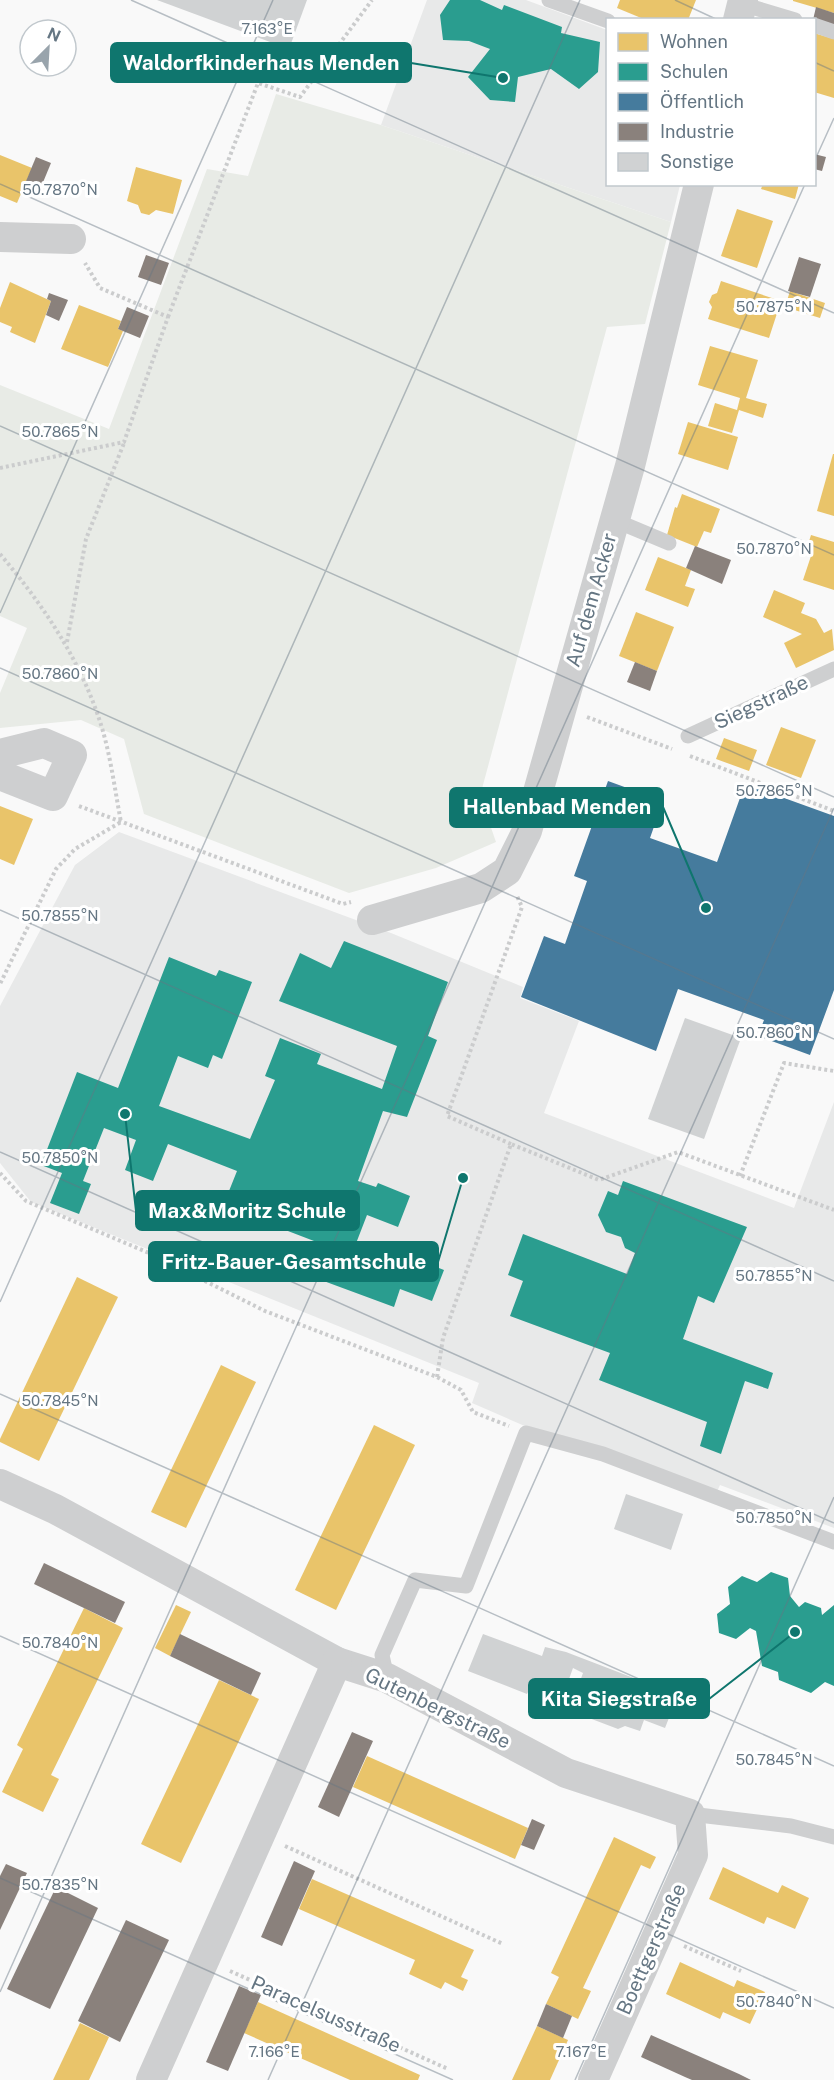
<svg xmlns="http://www.w3.org/2000/svg" width="834" height="2080" font-family="'Public Sans',sans-serif">
<rect width="100%" height="100%" fill="#f9f9f9"/>
<g fill="#e8e9e9">
<path d="M427,0H526L607,30L608,184L680,185L671,222L381,125Z"/>
<path d="M119,832L391,933L523,987L520,998L579,1021L544,1113L794,1208L834,1102V1528L720,1485L715,1496L559,1441L472,1403L479,1383L31,1202L0,1163V1006L75,865Z"/>
</g>
<path fill="#e8ebe6" d="M276,94L381,125L671,222L645,324L607,327L480,796L496,842L436,868L349,893L144,814L124,739L81,720L0,728V693L27,628L0,616V385L109,429L207,169L248,176Z"/>
<g fill="#e9c46a">
<path d="M620,0H696L688,20H646L617,8Z"/>
<path d="M834,0V13L793,1V0Z"/>
<path d="M814,33L834,39V98L814,92Z"/>
<path d="M0,155L32,168L17,203L0,196Z"/>
<path d="M136,167L182,180L173,214L156,210L149,215L141,213L138,205L127,201Z"/>
<path d="M763,184H799L795,199L761,189Z"/>
<path d="M737,209L773,221L757,268L721,256Z"/>
<path d="M721,281L781,301L769,338L708,319L712,307L709,302L712,295L717,293Z"/>
<path d="M10,282L51,301L35,343L10,332L12,327L0,322V308Z"/>
<path d="M790,291L825,303L820,318L785,307Z"/>
<path d="M79,305L121,321L118,329L123,331L108,367L61,349Z"/>
<path d="M710,346L758,360L746,398L767,404L763,418L739,410L732,433L708,426L715,403L737,410L740,398L698,385Z"/>
<path d="M688,422L738,437L728,470L678,454Z"/>
<path d="M833,454H834V516L817,511Z"/>
<path d="M682,494L720,509L711,533L704,531L697,547L667,535L675,507L677,508Z"/>
<path d="M811,535L834,542V590L803,580L811,556L805,554Z"/>
<path d="M658,557L691,570L685,586L695,589L688,607L645,590Z"/>
<path d="M774,590L805,603L801,613L816,619L824,633L832,629L834,650L796,668L784,643L802,634L763,617Z"/>
<path d="M636,612L674,627L657,671L619,656Z"/>
<path d="M781,727L816,740L801,778L766,765Z"/>
<path d="M724,738L757,750L749,771L716,759Z"/>
<path d="M0,806L33,819L14,865L0,859Z"/>
<path d="M77,1277L118,1297L39,1461L0,1442V1439Z"/>
<path d="M221,1365L256,1382L186,1528L151,1512Z"/>
<path d="M374,1425L415,1445L336,1610L295,1590Z"/>
<path d="M176,1605L191,1612L170,1656L155,1648Z"/>
<path d="M84,1608L123,1628L51,1775L59,1779L43,1812L2,1792L23,1749L17,1745Z"/>
<path d="M219,1680L259,1699L181,1863L141,1844Z"/>
<path d="M367,1756L528,1828L515,1859L353,1787Z"/>
<path d="M614,1837L656,1857L650,1869L641,1865L621,1907L583,1988L591,1991L578,2019L546,2004L559,1977L551,1973Z"/>
<path d="M723,1867L778,1893L782,1885L809,1898L795,1929L767,1917L764,1924L709,1899Z"/>
<path d="M312,1879L474,1950L461,1977L468,1980L463,1991L445,1982L441,1989L409,1974L415,1960L299,1909Z"/>
<path d="M680,1962L734,1987L737,1980L765,1992L750,2024L723,2012L720,2019L666,1994Z"/>
<path d="M258,2002L420,2075L418,2080H350L244,2033Z"/>
<path d="M80,2023L109,2037L89,2080H53Z"/>
<path d="M537,2026L568,2040L550,2080H512Z"/>
</g>
<g fill="#2a9d8f">
<path d="M450,0H480L502,10L504,5L562,27L561,33L600,42L598,72L579,89L551,69L518,77L515,102L490,100L468,77L490,49L469,41L443,40L440,15Z"/>
<path d="M344,941L448,982L428,1036L437,1040L407,1117L383,1111L358,1181L376,1187L378,1183L410,1196L398,1227L367,1215L355,1246L408,1266L411,1257L444,1270L432,1301L400,1289L394,1307L302,1273L314,1241L223,1206L237,1171L168,1144L153,1181L125,1170L136,1140L104,1128L83,1181L91,1184L79,1214L50,1203L62,1173L41,1165L77,1072L118,1088L169,957L216,976L219,970L252,982L222,1059L213,1055L208,1068L178,1056L159,1106L250,1139L275,1080L265,1076L280,1038L321,1054L317,1064L382,1089L397,1046L279,1001L300,953L331,968Z"/>
<path d="M623,1181L747,1227L714,1303L698,1296L683,1339L773,1373L768,1389L745,1381L721,1454L700,1446L707,1422L599,1380L610,1353L510,1316L523,1281L508,1275L523,1234L627,1274L635,1253L625,1248L621,1237L606,1232L598,1215L608,1191L618,1195Z"/>
<path d="M771,1572L788,1578L790,1596L799,1607L805,1602L821,1608L822,1615L834,1605V1686L825,1682L811,1693L779,1680L778,1672L762,1666L756,1631L750,1628L736,1639L719,1633L717,1614L730,1604L728,1587L742,1576L757,1582Z"/>
</g>
<path fill="#457b9d" d="M608,781L663,801L650,838L717,862L745,784L834,816V990L810,1055L758,1036L764,1020L678,989L656,1051L521,997L544,936L565,944L587,881L574,876Z"/>
<g fill="#8a817c">
<path d="M816,7L834,13V27L813,20Z"/>
<path d="M814,154L826,157L822,171L814,169Z"/>
<path d="M36,157L51,163L39,192L24,186Z"/>
<path d="M146,255L169,263L161,285L138,277Z"/>
<path d="M799,257L821,264L810,297L788,291Z"/>
<path d="M49,293L68,300L59,321L46,315L51,301L47,299Z"/>
<path d="M127,307L149,316L140,338L118,329Z"/>
<path d="M695,546L731,560L722,584L686,568Z"/>
<path d="M635,662L657,671L650,691L627,682Z"/>
<path d="M44,1563L125,1602L115,1623L34,1584Z"/>
<path d="M180,1634L261,1673L251,1695L170,1656Z"/>
<path d="M352,1732L373,1741L339,1817L318,1807Z"/>
<path d="M532,1819L545,1825L534,1850L521,1845Z"/>
<path d="M294,1861L315,1871L282,1946L261,1937Z"/>
<path d="M6,1864L27,1873L0,1930V1876Z"/>
<path d="M56,1887L98,1908L50,2009L7,1989Z"/>
<path d="M126,1920L169,1940L120,2042L78,2021Z"/>
<path d="M239,1986L261,1995L228,2071L206,2062Z"/>
<path d="M546,2004L572,2016L563,2038L537,2026Z"/>
<path d="M651,2035L739,2074L751,2080H692L685,2077L641,2057Z"/>
</g>
<g fill="#d0d2d3">
<path d="M157,0H307L289,49Z"/>
<path d="M685,1018L741,1038L704,1139L648,1119Z"/>
<path d="M626,1494L683,1514L671,1550L614,1529Z"/>
<path d="M483,1634L542,1656L545,1647L566,1652L678,1695L665,1728L644,1720L640,1731L625,1726L618,1729L589,1718L586,1711L571,1706L583,1673L573,1668L565,1690L553,1686L550,1696L530,1688L527,1694L468,1671Z"/>
</g>
<g fill="none" stroke-linecap="round" stroke-linejoin="round">
<g stroke="#cbcccd" stroke-width="4" stroke-dasharray="3 3" stroke-linecap="butt">
<path d="M168,317L258,83L300,97L372,0"/>
<path d="M0,468L124,442L168,317L100,288L85,263"/>
<path d="M0,554C44,606 82,662 102,728C111,758 115,791 121,822L75,849L56,869L0,984"/>
<path d="M67,642L86,539L124,443"/>
<path d="M587,717L672,749"/>
<path d="M690,756L834,811"/>
<path d="M79,806L343,904L351,902"/>
<path d="M511,1144L447,1116L522,907L517,896"/>
<path d="M0,1173L26,1201L149,1253L265,1311L437,1377L461,1390L473,1412L509,1426"/>
<path d="M740,1176L784,1063L834,1071"/>
<path d="M437,1377L443,1338L511,1144L599,1180L678,1152L834,1210"/>
<path d="M285,1846L503,1944"/>
<path d="M684,1946L741,1971"/>
<path d="M230,1971L448,2069"/>
</g>
<g stroke="#cecfd0" stroke-width="15">
<path d="M549,0L608,21"/>
<path d="M742,4L795,20"/>
<path d="M814,25L834,32"/>
<path d="M614,520L669,543"/>
<path d="M688,736L834,669"/>
<path d="M387,1678L382,1655L415,1580L466,1586L526,1433L603,1454L834,1542"/>
<path d="M690,1814L791,1826L834,1837"/>
</g>
<g stroke="#cecfd0" stroke-width="30">
<path d="M738,20L743,0"/>
<path d="M0,237L71,239"/>
<path d="M0,754L44,743L72,755L53,796L0,775"/>
<path d="M372,920L481,888L507,871L527,831L630,466L699,184"/>
<path d="M0,1484L55,1509L337,1662L387,1678L566,1773L690,1814L693,1855L593,2080"/>
<path d="M151,2080L337,1662"/>
</g>
</g>
<path fill="none" stroke="#657683" stroke-width="1.5" stroke-opacity="0.45" d="M131,0L834,313M675,0L718,20M814,62L834,71M814,162L834,118M0,184L834,555M0,426L834,797M0,613L273,0M0,668L834,1039M0,910L834,1281M0,1152L834,1523M0,1302L580,0M0,1394L834,1766M0,1636L834,2008M0,1878L453,2080M0,1992L805,184M268,2080L834,808M575,2080L834,1497"/>
<g text-anchor="middle" stroke-width="6" stroke-linejoin="round" paint-order="stroke">
<g font-size="20" fill="#657683" stroke="#fff">
<text transform="translate(591 600) rotate(-74)" y="7">Auf dem Acker</text>
<text transform="translate(761 702) rotate(-25)" y="7">Siegstraße</text>
<text transform="translate(438 1708) rotate(26)" y="7">Gutenbergstraße</text>
<text transform="translate(651 1949) rotate(-66)" y="7">Boettgerstraße</text>
<text transform="translate(326 2014) rotate(24)" y="7">Paracelsusstraße</text>
</g>
</g>
<g font-size="15" text-anchor="middle" fill="#657683" stroke="#fff" stroke-width="6" stroke-linejoin="round" paint-order="stroke">
<text x="267" y="34">7.163°E</text>
<text x="60" y="195">50.7870°N</text>
<text x="774" y="312">50.7875°N</text>
<text x="60" y="437">50.7865°N</text>
<text x="774" y="554">50.7870°N</text>
<text x="60" y="679">50.7860°N</text>
<text x="774" y="796">50.7865°N</text>
<text x="60" y="921">50.7855°N</text>
<text x="774" y="1038">50.7860°N</text>
<text x="60" y="1163">50.7850°N</text>
<text x="774" y="1281">50.7855°N</text>
<text x="60" y="1406">50.7845°N</text>
<text x="774" y="1523">50.7850°N</text>
<text x="60" y="1648">50.7840°N</text>
<text x="774" y="1765">50.7845°N</text>
<text x="60" y="1890">50.7835°N</text>
<text x="774" y="2007">50.7840°N</text>
<text x="274" y="2057">7.166°E</text>
<text x="581" y="2057">7.167°E</text>
</g>
<path fill="none" stroke="#0f766e" stroke-width="2" d="M503 78L411 63M706 908L663 807M125 1114L136 1211M463 1178L438 1262M795 1632L709 1699"/>
<g fill="#0f766e" stroke="#fff" stroke-width="2">
<circle cx="503" cy="78" r="6"/>
<circle cx="706" cy="908" r="6"/>
<circle cx="125" cy="1114" r="6"/>
<circle cx="463" cy="1178" r="6"/>
<circle cx="795" cy="1632" r="6"/>
</g>
<g fill="#0f766e" stroke="#0f766e" stroke-width="2">
<rect x="111" y="43" width="300" height="39" rx="6"/>
<rect x="450" y="788" width="213" height="39" rx="6"/>
<rect x="136" y="1191" width="223" height="39" rx="6"/>
<rect x="149" y="1242" width="289" height="39" rx="6"/>
<rect x="529" y="1679" width="180" height="39" rx="6"/>
</g>
<g font-size="21" text-anchor="middle" font-weight="bold" fill="#fff">
<text x="261" y="70">Waldorfkinderhaus Menden</text>
<text x="557" y="814">Hallenbad Menden</text>
<text x="247" y="1218">Max&amp;Moritz Schule</text>
<text x="294" y="1269">Fritz-Bauer-Gesamtschule</text>
<text x="619" y="1706">Kita Siegstraße</text>
</g>
<rect x="606" y="18" width="210" height="168" fill="#ffffff" stroke="#c1c8cd" stroke-width="1.5"/>
<rect x="618" y="33" width="30" height="18" fill="#e9c46a" stroke="#c1c8cd" stroke-width="1.5"/>
<text x="660" y="48" font-size="18" fill="#657683">Wohnen</text>
<rect x="618" y="63" width="30" height="18" fill="#2a9d8f" stroke="#c1c8cd" stroke-width="1.5"/>
<text x="660" y="78" font-size="18" fill="#657683">Schulen</text>
<rect x="618" y="93" width="30" height="18" fill="#457b9d" stroke="#c1c8cd" stroke-width="1.5"/>
<text x="660" y="108" font-size="18" fill="#657683">Öffentlich</text>
<rect x="618" y="123" width="30" height="18" fill="#8a817c" stroke="#c1c8cd" stroke-width="1.5"/>
<text x="660" y="138" font-size="18" fill="#657683">Industrie</text>
<rect x="618" y="153" width="30" height="18" fill="#d0d2d3" stroke="#c1c8cd" stroke-width="1.5"/>
<text x="660" y="168" font-size="18" fill="#657683">Sonstige</text>
<g transform="translate(48 48) rotate(24)"><circle r="28" fill="#ffffff" stroke="#c1c8cd" stroke-width="1.5"/>
<path d="M0-4.5L10 22L0 15L-10 22Z" fill="#99a4ac"/>
<text y="-9" font-size="16" font-weight="bold" text-anchor="middle" fill="#657683">N</text>
</g>
</svg>
